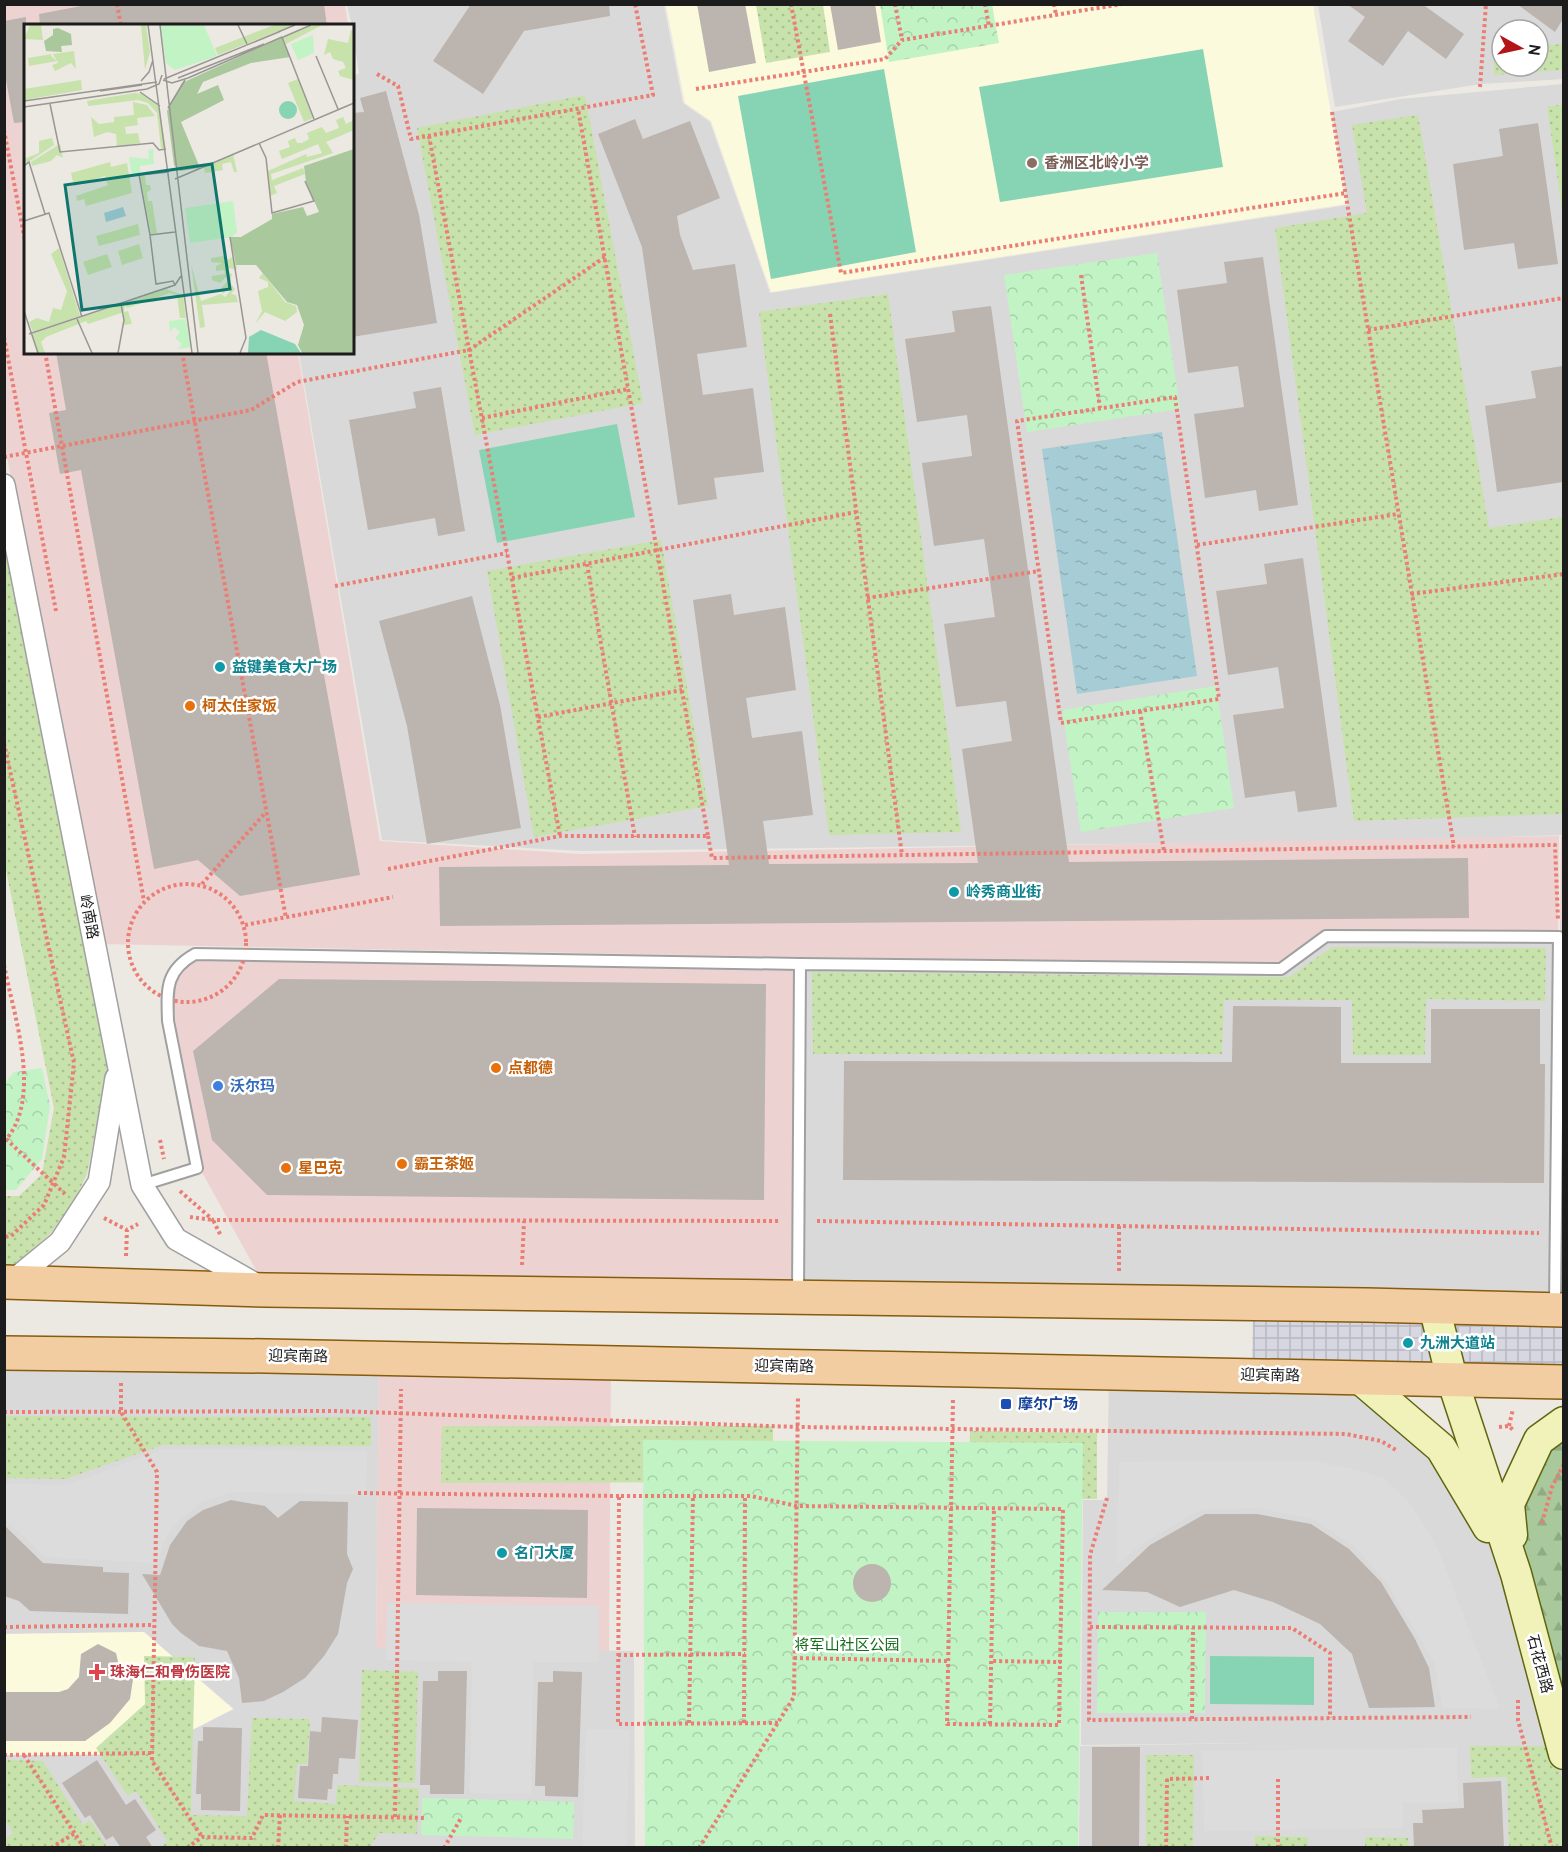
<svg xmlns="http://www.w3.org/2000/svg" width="1568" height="1852" font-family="Overpass,'Noto Sans SC',sans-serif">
<defs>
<pattern id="grass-dots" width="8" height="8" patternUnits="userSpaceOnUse" patternTransform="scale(1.5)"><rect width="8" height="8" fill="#c8e2ac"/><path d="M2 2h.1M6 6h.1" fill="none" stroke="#abc193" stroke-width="1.8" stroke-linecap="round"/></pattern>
<pattern id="forest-firs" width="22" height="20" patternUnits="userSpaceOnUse" patternTransform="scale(1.5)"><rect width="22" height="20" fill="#a9c89b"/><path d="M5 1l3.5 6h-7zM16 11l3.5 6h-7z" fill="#91ab85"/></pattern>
<pattern id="park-crowns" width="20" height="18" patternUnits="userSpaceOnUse" patternTransform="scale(1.5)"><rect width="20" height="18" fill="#c2f3c5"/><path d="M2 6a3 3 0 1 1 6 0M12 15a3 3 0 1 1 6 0" fill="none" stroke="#a6d0a9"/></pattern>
<pattern id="plaza-grid" width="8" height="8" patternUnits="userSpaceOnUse" patternTransform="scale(1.5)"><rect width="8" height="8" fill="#d7d7e2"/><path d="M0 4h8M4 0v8" fill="none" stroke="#b8b8c1"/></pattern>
<pattern id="water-ripples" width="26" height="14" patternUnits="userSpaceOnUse" patternTransform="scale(1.5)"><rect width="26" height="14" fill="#a6ccd6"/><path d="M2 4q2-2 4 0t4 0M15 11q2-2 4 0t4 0" fill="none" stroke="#8eafb7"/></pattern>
</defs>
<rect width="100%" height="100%" fill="#ece8e2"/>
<g fill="#dad9d9" fill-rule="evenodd">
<path d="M347,5H664L683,103L710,122L770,293L1348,205L1332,112L1401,99L1563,84V835L1417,840L582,851L382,840L299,353L352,352V75L359,74L352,26Z"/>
<path d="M1318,5H1563V79L1481,84L1335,107ZM1502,30H1538V66H1502Z"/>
<path d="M1327,939H1556L1554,1308L800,1295L802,966Z"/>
<path d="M5,1356L379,1358L376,1648L634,1651L635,1847H5L4,1755L145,1754L234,1709L144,1632L5,1634Z"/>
<path d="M1109,1374L1358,1380L1439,1449L1514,1575L1563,1758V1847L1079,1848L1080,1746L1255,1743L1081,1745L1083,1500H1107Z"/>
</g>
<g fill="#ecd3d2">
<path d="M4,5H345L348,25L26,26V352L298,353L380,841L581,854L1559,836L1558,933H1323L1280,966L99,944L5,446Z"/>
<path d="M1561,837H1563L1564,1309L1556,1308Z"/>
<path d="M195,958L799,966L796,1294L266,1288L199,1167L170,1020V984L181,964Z"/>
<path d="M379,1358L611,1363L609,1651L376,1648Z"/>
</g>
<g fill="#fbfadc">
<path d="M666,5H1313L1346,204L771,292L711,121L685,103Z"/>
<path d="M144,1632L233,1709L145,1754L5,1755L4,1634Z"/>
</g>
<g fill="url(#grass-dots)">
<path d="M756,5H823L830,52L766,63Z"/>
<path d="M1563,44V70L1494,75L1493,49L1502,48V66H1538V46Z"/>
<path d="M585,95L643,403L475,435L417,128Z"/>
<path d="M1563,105H1564L1563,217L1547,106Z"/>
<path d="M1418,115L1489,528L1563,517V814L1354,821L1275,228L1367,213L1352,125Z"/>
<path d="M888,294L961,832L829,835L759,312Z"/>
<path d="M661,540L708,806L534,837L487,571Z"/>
<path d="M4,542L108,1066L87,1174L73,1203L51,1233L7,1272H4L5,1196H19L42,1174L54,1108L5,865Z"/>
<path d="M1332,947L1546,948L1545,1001L1426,999L1425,1055H1353L1352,1000H1224L1222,1054H813L812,972L1289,977Z"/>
<path d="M5,1416L371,1417V1446L163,1445L65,1479L5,1478Z"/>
<path d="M442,1426H773V1482L441,1483Z"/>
<path d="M970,1431L1097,1433V1499L969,1498Z"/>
<path d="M144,1656L195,1657L191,1815L247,1816L252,1718L310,1719L307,1764H297L294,1801L336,1804L337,1785L419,1788L417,1834L379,1833L370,1847H160L168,1842L136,1791L128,1796L96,1748L145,1704Z"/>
<path d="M362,1670L418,1672L415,1783L359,1782Z"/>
<path d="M1470,1746H1553L1563,1785V1847H1509L1507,1777L1471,1778Z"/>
<path d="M1146,1755H1194L1193,1847H1146Z"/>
<path d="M5,1760L43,1761L83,1825L90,1820L107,1847H5V1839L13,1833L5,1820Z"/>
<path d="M1255,1836L1308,1837V1847H1255Z"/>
<path d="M1365,1837L1408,1838L1409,1847H1365Z"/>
</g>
<path fill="url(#forest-firs)" d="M1563,1424V1687L1548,1691L1511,1504Z"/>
<g fill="url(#park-crowns)">
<path d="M880,5H992L999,43L889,62Z"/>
<path d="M1157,253L1180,409L1027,432L1004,275Z"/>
<path d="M1216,686L1234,808L1081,832L1062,710Z"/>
<path d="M42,1068L50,1106L42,1159L16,1190H5V1083L14,1072Z"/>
<path d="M643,1440L1083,1443L1078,1847H645Z"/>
<path d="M1098,1612H1206L1205,1713H1097Z"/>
<path d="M422,1798L574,1802L573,1839L421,1835Z"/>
</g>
<g fill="#87d4b4">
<path d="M1203,49L1223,167L1000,202L979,87Z"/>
<path d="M884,69L916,252L771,279L738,96Z"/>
<path d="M617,424L635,517L497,543L479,450Z"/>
<path d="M1210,1656L1314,1657V1705L1210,1704Z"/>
</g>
<g fill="#dcdcdc">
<path d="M164,1449L367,1451L366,1495L233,1492L202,1502L173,1526L163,1544L158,1563L45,1557L5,1519V1484L67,1485Z"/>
<path d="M1312,1461L1349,1468L1383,1478L1410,1503L1438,1549L1500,1709L1443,1708L1434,1662L1386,1582L1355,1547L1313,1519L1257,1508L1200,1510L1145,1542L1117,1564L1119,1462Z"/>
<path d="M387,1603L599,1606V1662H533L531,1794L470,1793L472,1662L386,1660Z"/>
<path d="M586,1729L630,1730L626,1847H582Z"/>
<path d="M1457,1748L1458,1802L1403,1803V1828L1204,1831L1202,1751Z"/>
</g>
<path fill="url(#plaza-grid)" d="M1253,1316L1563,1322V1371L1252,1365Z"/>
<path fill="url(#water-ripples)" d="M1162,432L1197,676L1077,694L1042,449Z"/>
<g fill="#bcb4af">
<path d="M92,4H324L327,26H40L39,14Z"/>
<path d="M471,4H609L610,16L524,31L483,94L433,61Z"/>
<path d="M697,4H745L756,63L709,72Z"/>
<path d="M830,4H875L881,42L838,50Z"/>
<path d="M1347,4H1422L1464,34L1446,59L1408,31L1383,66L1348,41L1365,17Z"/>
<path d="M1517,4H1563V19L1555,32Z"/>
<path d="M26,17V122L14,123L4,69V21Z"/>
<path d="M386,91L419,215L437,323L352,337V113L364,112L360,98Z"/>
<path d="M635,119L643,139L690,121L720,198L677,216L680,235L693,270L735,264L747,347L697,354L703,395L753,388L764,472L714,478L717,499L678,505L642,247L598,134Z"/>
<path d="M1538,123L1558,264L1518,269L1514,243L1464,250L1453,164L1503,156L1499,129Z"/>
<path d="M1263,257L1298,505L1259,511L1256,490L1205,498L1194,414L1244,407L1238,366L1188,373L1177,290L1227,283L1224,262Z"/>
<path d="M991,306L1069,862L1468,858L1469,918L440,926L439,867L729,865L693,600L731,594L734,615L785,607L796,690L746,698L752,738L802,731L813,815L763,821L769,864L978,863L962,749L1012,741L1006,701L956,707L944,624L995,617L984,539L934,546L922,463L972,456L967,415L917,422L905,339L955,332L952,311Z"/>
<path d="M56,352H266L360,875L240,896L198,860L154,869L81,470L60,474L49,413L66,410Z"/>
<path d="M1563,366V482L1497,492L1485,406L1536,398L1531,371Z"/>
<path d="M441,387L465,531L438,536L435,518L368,530L349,420L416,408L413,392Z"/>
<path d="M1303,558L1337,807L1298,812L1295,791L1245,798L1233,715L1284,708L1278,667L1228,675L1216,591L1267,584L1264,564Z"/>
<path d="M472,596L500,705L521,828L427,844L407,726L379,621Z"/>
<path d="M279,979L766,984L764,1200L267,1195L212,1140L193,1051Z"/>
<path d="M1233,1006L1341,1007V1063H1431V1009H1540V1064H1545L1544,1183L843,1180L844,1061L1232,1062Z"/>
<path d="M231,1500L265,1506L278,1518L300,1501L348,1502L347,1554L353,1569L347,1583L338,1634L324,1656L305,1678L283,1692L264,1701L242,1703L239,1678L227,1651L199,1646L181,1633L172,1624L142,1574L160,1575L170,1545L187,1521L203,1510Z"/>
<path d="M417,1508L588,1510L587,1598L416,1595Z"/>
<path d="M1205,1514H1257L1311,1524L1349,1549L1381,1582L1415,1639L1429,1668L1435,1707L1369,1708L1352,1654L1320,1624L1273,1602L1234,1590L1180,1607L1147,1592L1102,1590L1150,1545Z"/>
<path d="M4,1525L43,1563L103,1567V1572L129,1573L128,1614L30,1611L19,1601L4,1596Z"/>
<circle cx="872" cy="1583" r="19"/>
<path d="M98,1644L116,1653L119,1666H135L130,1699L110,1723L85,1741H4V1692H59L68,1689L79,1677L81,1654Z"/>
<path d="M438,1671H467L464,1794H430V1785H420L423,1681H438Z"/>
<path d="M553,1671L582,1672L578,1797L545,1796V1786H535L538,1682H553Z"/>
<path d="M322,1717L358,1720L355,1759L339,1758L338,1774H333L332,1789H328L327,1800L298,1798L300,1766H308L310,1731L321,1732Z"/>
<path d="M203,1727L242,1728L240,1811L201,1810V1794H196L198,1741H203Z"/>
<path d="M1092,1747H1140L1139,1848H1092Z"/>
<path d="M97,1760L126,1805L135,1799L156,1830L146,1837L153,1848H121L113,1836L106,1840L90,1815L85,1818L62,1783Z"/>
<path d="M1501,1781L1504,1848H1414L1413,1823H1423L1422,1810L1464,1808L1463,1783Z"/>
</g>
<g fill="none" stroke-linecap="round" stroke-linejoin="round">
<defs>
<g id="service">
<path d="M142,1185L197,1168L168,1021C167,989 165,971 195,954L800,964"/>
<path d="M798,1295L800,964L1281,969L1326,936L1559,937L1555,1305"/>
</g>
<g id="minor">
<path d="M4,485L142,1185L176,1239L259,1286"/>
<path d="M11,1282L60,1242L99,1182L116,1078"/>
</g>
<g id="secondary">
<path d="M1434,1306L1452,1379L1516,1574L1564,1754"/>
<path d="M1358,1377L1441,1448L1488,1527"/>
<path d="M1512,1535L1509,1504L1539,1440L1564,1422"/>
</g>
<g id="primary">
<path d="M4,1282L266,1290L1367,1305L1564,1310"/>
<path d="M4,1353L266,1356L1564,1382"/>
</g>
</defs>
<use href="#service" stroke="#a0a0a0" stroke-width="14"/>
<use href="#minor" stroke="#a0a0a0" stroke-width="24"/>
<use href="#secondary" stroke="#5f660f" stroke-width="33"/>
<use href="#primary" stroke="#855b0e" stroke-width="36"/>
<g stroke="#eb7d74" stroke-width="4" stroke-dasharray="3 3" stroke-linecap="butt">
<path d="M117,4L121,26"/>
<path d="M791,4L841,273L1346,193"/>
<path d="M895,4L902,40"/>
<path d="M985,4L989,26"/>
<path d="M1054,4L1056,15"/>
<path d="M377,74L398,86L411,139L653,95L635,4"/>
<path d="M1480,87L1486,4"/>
<path d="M696,89L885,59L902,40L1122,4"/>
<path d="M1332,112L1454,847"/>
<path d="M4,130L26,246"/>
<path d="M429,136L560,836"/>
<path d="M1081,275L1100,408"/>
<path d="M830,314L902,855"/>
<path d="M1368,330L1564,298"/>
<path d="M4,337L56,611"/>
<path d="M45,352L144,901"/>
<path d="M182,352L286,918"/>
<path d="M1175,397L1219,699L1061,723L1017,421Z"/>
<path d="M482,418L628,389"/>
<path d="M4,457L251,410L297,382L469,350L605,257"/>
<path d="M1197,545L1398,514"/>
<path d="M587,564L635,837"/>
<path d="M512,578L856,512"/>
<path d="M335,586L507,553"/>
<path d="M1411,594L1564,574"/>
<path d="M867,598L1039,571"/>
<path d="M1140,711L1164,851"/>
<path d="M538,717L682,690"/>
<path d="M4,743L74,1063L64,1157L44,1205L11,1236L4,1237"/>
<path d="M708,836L712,858L1555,845L1558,920"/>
<path d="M388,869L560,836H708L578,109"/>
<circle cx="187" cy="943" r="59"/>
<path d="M202,884L266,812"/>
<path d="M245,925L393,897"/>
<path d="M4,965C14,1017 43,1097 5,1141"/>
<path d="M6,1139L65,1194"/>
<path d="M160,1140L164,1159"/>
<path d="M180,1191L213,1220L780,1221"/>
<path d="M190,1217L213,1220L221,1236"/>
<path d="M104,1218L127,1230L138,1224"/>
<path d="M817,1221L1539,1233"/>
<path d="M126,1256L127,1230"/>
<path d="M522,1265L524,1221"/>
<path d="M1119,1271V1226"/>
<path d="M121,1383V1412L157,1472L152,1761L202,1837"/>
<path d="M953,1400L947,1724L1059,1725L1060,1662"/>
<path d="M4,1412L336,1411L798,1427L1346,1434L1381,1441L1396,1450"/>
<path d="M1509,1426L1513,1409"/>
<path d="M1499,1427L1509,1426L1513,1430"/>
<path d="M358,1493L619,1496"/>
<path d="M1107,1498L1090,1555L1089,1720L1471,1717"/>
<path d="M1542,1523L1552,1487L1564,1464"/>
<path d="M4,1627L154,1625"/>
<path d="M1090,1627L1292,1628L1330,1653V1718"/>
<path d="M618,1655L745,1654"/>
<path d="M794,1658L948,1661"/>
<path d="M1518,1700V1720L1552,1848"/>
<path d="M1192,1719L1193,1628"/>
<path d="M689,1723L693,1496"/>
<path d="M744,1723L745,1496"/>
<path d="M778,1723L618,1724L619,1496H751L797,1506L1063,1509L1060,1662L991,1661"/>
<path d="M990,1724L994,1508"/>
<path d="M4,1755L152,1753"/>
<path d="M24,1755L84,1848"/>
<path d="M395,1817L401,1389"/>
<path d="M51,1848L75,1833"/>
<path d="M187,1848L202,1837L252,1838L263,1815L427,1818"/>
<path d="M278,1848L280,1815"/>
<path d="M346,1848L347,1816"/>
<path d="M444,1848L461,1818"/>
<path d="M699,1848L794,1697L798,1396"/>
<path d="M1166,1848L1167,1779L1211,1778"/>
<path d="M1278,1848V1778"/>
</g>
<use href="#service" stroke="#fff" stroke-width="10"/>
<use href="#minor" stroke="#fff" stroke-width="21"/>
<use href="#secondary" stroke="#f1f2ba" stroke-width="30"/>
<use href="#primary" stroke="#f2cda1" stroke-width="33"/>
</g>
<circle fill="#8d6e63" stroke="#fff" stroke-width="2" cx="1032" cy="163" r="6"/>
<g fill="#0f9aa8" stroke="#fff" stroke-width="2">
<circle cx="220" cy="667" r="6"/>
<circle cx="954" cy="892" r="6"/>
<circle cx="1408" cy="1343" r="6"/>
<circle cx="502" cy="1553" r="6"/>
</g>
<g fill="#e8710a" stroke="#fff" stroke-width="2">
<circle cx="190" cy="706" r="6"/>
<circle cx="496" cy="1068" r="6"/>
<circle cx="402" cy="1164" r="6"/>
<circle cx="286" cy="1168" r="6"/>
</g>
<circle fill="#3f7fe0" stroke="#fff" stroke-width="2" cx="218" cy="1086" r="6"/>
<rect fill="#1a4fb4" stroke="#fff" stroke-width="2" x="1000" y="1398" width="12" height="12" rx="3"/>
<path fill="#e0444e" stroke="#fff" stroke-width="2" d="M94 1663h6v6h6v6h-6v6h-6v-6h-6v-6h6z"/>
<g text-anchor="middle" stroke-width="5" stroke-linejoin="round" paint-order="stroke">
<g font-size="15" font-weight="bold" fill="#785e54" stroke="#fff" text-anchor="start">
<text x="1044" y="168">香洲区北岭小学</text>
</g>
<g font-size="15" font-weight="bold" fill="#0d838f" stroke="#fff" text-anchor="start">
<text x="232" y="672">益键美食大广场</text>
<text x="966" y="897">岭秀商业街</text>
<text x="1420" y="1348">九洲大道站</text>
<text x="514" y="1558">名门大厦</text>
</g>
<g font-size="15" font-weight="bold" fill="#c56008" stroke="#fff" text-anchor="start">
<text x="202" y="711">柯太住家饭</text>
<text x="508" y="1073">点都德</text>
<text x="414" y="1169">霸王茶姬</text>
<text x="298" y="1173">星巴克</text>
</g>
<g font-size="15" fill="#1c1c1c" stroke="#fff">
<text transform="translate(89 917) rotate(79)" y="5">岭南路</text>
<text transform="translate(298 1356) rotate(1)" y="5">迎宾南路</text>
<text transform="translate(784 1366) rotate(1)" y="5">迎宾南路</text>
<text transform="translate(1270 1375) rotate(1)" y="5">迎宾南路</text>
<text transform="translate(1540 1664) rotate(75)" y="5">石花西路</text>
</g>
<g font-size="15" font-weight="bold" fill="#366cbe" stroke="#fff" text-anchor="start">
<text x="230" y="1091">沃尔玛</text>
</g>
<g font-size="15" font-weight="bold" fill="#164399" stroke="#fff" text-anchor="start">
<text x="1018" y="1409">摩尔广场</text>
</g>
<g font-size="15" fill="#156e1a" stroke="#fff">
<text x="847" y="1650">将军山社区公园</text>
</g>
<g font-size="15" font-weight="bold" fill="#be3a42" stroke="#fff" text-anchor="start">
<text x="110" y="1677">珠海仁和骨伤医院</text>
</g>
</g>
<g transform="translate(24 24)">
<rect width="330" height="330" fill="#ece8e2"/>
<path d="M6,1H17L19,16L0,15ZM117,1H122L126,28L121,46ZM250,1H270L194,31L191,24ZM289,1H298L262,20L259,14ZM327,6L330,7V56L316,52L314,47L322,44L319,38L309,35L306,28L300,31L304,15L324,19ZM50,27L52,45L47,39L31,47L28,41L34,39L33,37L5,42L4,34L28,30L27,32L33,37L29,30ZM274,55L289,94L280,98L264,59ZM57,56L58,66L0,76V65ZM110,69L119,70L134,81L142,124H137L133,89L124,79L114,76L64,82L63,77ZM109,78L123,81L131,92L113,94L114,101L101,103L102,110L114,109L116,119L93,123L92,110L83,108L70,113L67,93L75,100L90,98V93L110,91ZM319,93L322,100L330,96V106L302,118L309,129L247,150L248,156L279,144L281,150L250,162L253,169L246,172L244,147L282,130L283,133L298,129L294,120L258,135L255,127L266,123L264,117L271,114L273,119H278L285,115L283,109L298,103L302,109L315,104L312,96ZM28,114L30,121L0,141V135L15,129V117ZM36,120L39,134L33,131L27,137L8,142L7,138ZM209,130L213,148H210L207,138L198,140L199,146L181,149L180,143ZM86,138L87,143L103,139L108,169L62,182L60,175L53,177L52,172L84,161L81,152L50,162L47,149ZM116,152H121L122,161H126L127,166L123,168L124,177H128L133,209L127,210ZM114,200L116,211L75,222L72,212ZM115,220L119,234L98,241L94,227ZM35,224L56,292L9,308L5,298L13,294L25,298L29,284L37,286L43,267L27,230ZM83,230L88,243L64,251L59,238ZM200,232L203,236L209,233L212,239L213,246L205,244L203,248L208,250L206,259L211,265L207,270L212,271L214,278L178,281L181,303L176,304L167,240L177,277L197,270L201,273L206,267L204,264L199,270L198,263L206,255L203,252L196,259L188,256V252L201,250L200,246L192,247V242L198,239L187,238V234ZM239,249L261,278L272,282L273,288L261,297L241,288L231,300L238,287L234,267L244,263V258L235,254ZM142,265L159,271L162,294H156L153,271L146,269L103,284L101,280L100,288L104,287L108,300L100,301V288L64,300L62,297L22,313L17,318L21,329H14L8,310Z" fill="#c8e2ac"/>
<path d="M34,4L47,10L48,21L37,22L38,28L22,27L20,17L29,11V5ZM258,13L266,33L227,39L179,58L173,70L194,61L200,76L157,98L176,144L156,147L150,141L143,87L158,59ZM330,125V329H278L274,321L280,301L273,281L263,278L232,241H212L206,213H217L248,195V190L279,183L283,192L295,188L282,158L280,142Z" fill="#a9c89b"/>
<path d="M136,1H180L193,32L151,46L142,39ZM289,11L290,29L274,36L267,20ZM129,125L130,140L116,142V151L108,152L105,133L125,135L124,126ZM209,177L213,208L208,213L166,219L161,184ZM162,295L167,323L154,325L158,320L151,314L156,308L150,303L146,308L145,297Z" fill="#c2f3c5"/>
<path d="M255 86a9 9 0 1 1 18 0a9 9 0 1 1-18 0ZM237,306L271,320L277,329H224L225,313Z" fill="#87d4b4"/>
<path d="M99,183L102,192L82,198L80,189Z" fill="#a6ccd6"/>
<path fill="none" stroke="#999693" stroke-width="1.5" d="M124,1L168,329M136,1L174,329M214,1L223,20M254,8L271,1M258,13L290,95M257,14L287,1M292,32L314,85M154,54L240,20M140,55L257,7M139,56L148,59L164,54L258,13M117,57L125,48L129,36M76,67L118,61M116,68L136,82M0,77L133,58M26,80L36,128L129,119L135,126L142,125M0,83L123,65L135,60L138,51M144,84L161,56M235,119L242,134L248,189L290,177L281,157M0,142L5,138L21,190M145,148L115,151L126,211L151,208M151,155L330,79M0,197L25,189L58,293M126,211L132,260L149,257L151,261M206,213L222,314L216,329M0,287L14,329M53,295L68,329M5,310L151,261L157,252M94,329L100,296L97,280"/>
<path fill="#0f766e" fill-opacity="0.15" stroke="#0f766e" stroke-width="3" d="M188,140L206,265L58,286L41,161Z"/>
<rect width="330" height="330" fill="none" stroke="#1c1c1c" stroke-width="3"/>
</g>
<rect width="1568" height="1852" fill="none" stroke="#1c1c1c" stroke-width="12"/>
<g transform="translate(1520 48) rotate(98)"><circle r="28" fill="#ffffff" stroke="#a4a4a4" stroke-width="1.5"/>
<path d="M0-4.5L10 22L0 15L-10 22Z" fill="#b41317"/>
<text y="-9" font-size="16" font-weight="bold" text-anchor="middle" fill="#1c1c1c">N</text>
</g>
</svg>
